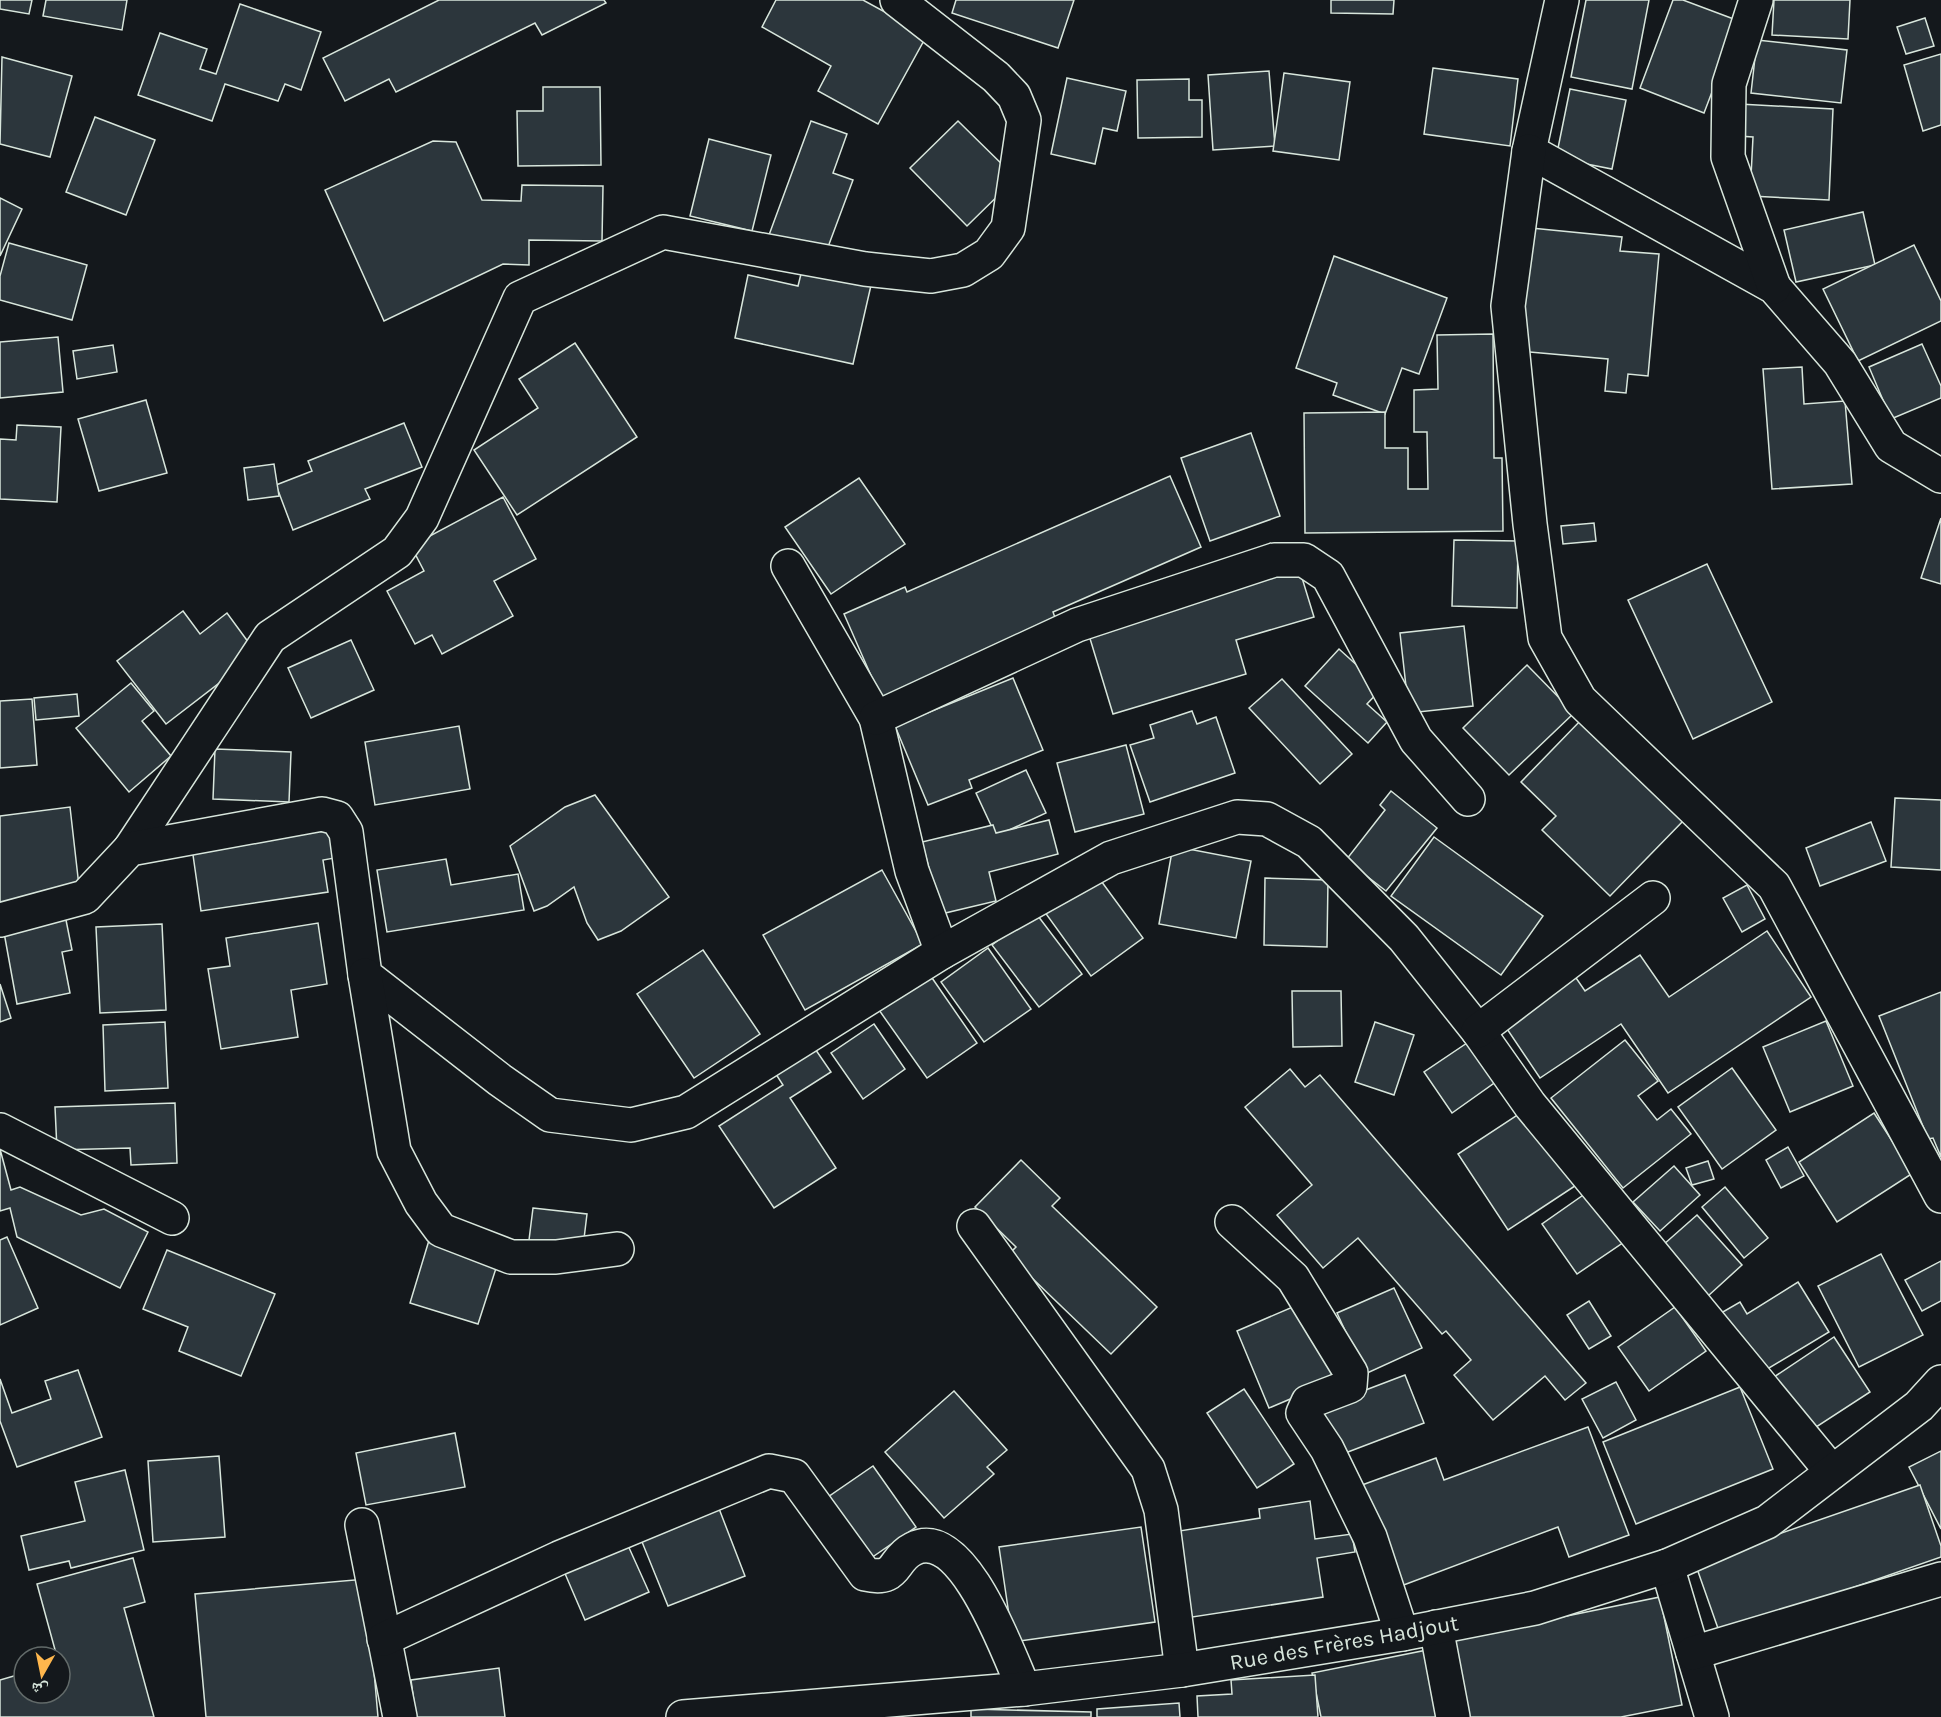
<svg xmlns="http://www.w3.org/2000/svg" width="1941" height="1717" font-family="Karla,'Noto Naskh Arabic',sans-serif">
<rect width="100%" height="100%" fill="#14181c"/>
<g fill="#2c363c" stroke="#d8e6dc" stroke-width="1.5">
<path d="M0,0H32L29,14L0,9Z"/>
<path d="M46,0H127L122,30L43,16Z"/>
<path d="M439,0H604L606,3L542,35L535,23L396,92L389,79L345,101L323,58Z"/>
<path d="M776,0H863L927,35L878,124L818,91L831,66L762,27Z"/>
<path d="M956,0H1074L1058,48L952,13Z"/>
<path d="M1331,0H1394L1393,14L1331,13Z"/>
<path d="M1586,0H1649L1632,89L1571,77Z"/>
<path d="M1673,0H1683L1739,21L1704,113L1640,88Z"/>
<path d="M1774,0H1850L1848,39L1772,35Z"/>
<path d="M240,4L321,32L301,90L285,84L278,101L225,84L212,121L138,95L160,33L207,49L200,69L216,74Z"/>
<path d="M1925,18L1934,46L1906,54L1897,27Z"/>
<path d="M1757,40L1847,50L1841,103L1751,93Z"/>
<path d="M1941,54V125L1923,131L1904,65Z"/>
<path d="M2,57L72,76L50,157L0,144Z"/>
<path d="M1433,68L1518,79L1510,146L1424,134Z"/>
<path d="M1269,71L1275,146L1213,150L1208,75Z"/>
<path d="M1284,73L1350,82L1339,160L1273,151Z"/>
<path d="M1067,78L1126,91L1117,131L1103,128L1095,164L1051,154Z"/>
<path d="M1189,79V100H1202V137L1138,138L1137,80Z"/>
<path d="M543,87H600L601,165L518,166L517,111H543Z"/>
<path d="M1570,89L1626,100L1612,169L1556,158Z"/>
<path d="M1739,104L1833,109L1829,200L1750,196L1753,137L1738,136Z"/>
<path d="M95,117L155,140L126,215L66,192Z"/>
<path d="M811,121L847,134L833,173L853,180L825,255L769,235Z"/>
<path d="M958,121L1016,178L967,226L910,168Z"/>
<path d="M709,139L771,155L752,231L690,216Z"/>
<path d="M433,141L456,142L482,200L521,201L522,185L603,186L602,241L529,240V265L503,264L384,321L325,190Z"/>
<path d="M0,198L22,209L0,256Z"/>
<path d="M1863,212L1875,265L1796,282L1784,230Z"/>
<path d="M1531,228L1622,237L1620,251L1659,254L1648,376L1628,374L1626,393L1605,391L1608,359L1519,351Z"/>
<path d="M9,243L87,265L72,320L0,300V276Z"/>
<path d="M1914,245L1941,301V321L1858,361L1823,289Z"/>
<path d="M1334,256L1447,298L1419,374L1402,368L1385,414L1333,395L1337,383L1296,368Z"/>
<path d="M803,266L872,281L853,364L735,338L748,275L798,286Z"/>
<path d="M1493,334L1494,458H1502L1503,531L1305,533L1304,413L1385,412V448H1408V489H1428L1427,432H1414V390L1438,389L1437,335Z"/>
<path d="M58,337L63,392L0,398V342Z"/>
<path d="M575,343L637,437L517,515L474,450L538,408L519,379Z"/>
<path d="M1922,344L1941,386V398L1891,419L1869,367Z"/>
<path d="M113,345L117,372L77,379L73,351Z"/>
<path d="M1802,367L1804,404L1845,401L1852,484L1772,489L1763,369Z"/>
<path d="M146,400L167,473L99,491L78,419Z"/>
<path d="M404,423L422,467L365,489L370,499L293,530L276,485L312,471L308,461Z"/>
<path d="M17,425L61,427L57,502L0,499V439L16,440Z"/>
<path d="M1251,433L1280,516L1210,541L1181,458Z"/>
<path d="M274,464L279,496L248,500L244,468Z"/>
<path d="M1170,476L1201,547L1053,612L1058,626L883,703L844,614L905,587L907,592Z"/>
<path d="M859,478L905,544L831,594L785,527Z"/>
<path d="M503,497L536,559L494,581L513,616L442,654L432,635L415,644L387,591L424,571L411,546Z"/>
<path d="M1941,518V584L1921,578Z"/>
<path d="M1594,523L1596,541L1563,544L1561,526Z"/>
<path d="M1454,540L1518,541L1517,608L1452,606Z"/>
<path d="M1707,564L1772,702L1693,739L1628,600Z"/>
<path d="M1299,568L1314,617L1236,640L1246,674L1113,714L1088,632Z"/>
<path d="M183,611L200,634L227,613L257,654L166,724L117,661Z"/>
<path d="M1464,626L1473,706L1409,713L1400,633Z"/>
<path d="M351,640L374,690L311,718L288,668Z"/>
<path d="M1339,649L1382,688L1367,704L1387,722L1368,743L1305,686Z"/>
<path d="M1527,665L1574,713L1509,775L1463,728Z"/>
<path d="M1013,678L1043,750L969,780L972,788L928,805L895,726Z"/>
<path d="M1282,679L1352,754L1320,784L1249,708Z"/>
<path d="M131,683L154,711L142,721L171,756L129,792L76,728Z"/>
<path d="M77,694L79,716L36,720L34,698Z"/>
<path d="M32,699L37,765L0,768V701Z"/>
<path d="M1192,711L1197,724L1216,717L1235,773L1150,802L1130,745L1154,738L1150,725Z"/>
<path d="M1582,719L1685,819L1610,896L1542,830L1556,816L1521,782Z"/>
<path d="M459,726L470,789L375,805L365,742Z"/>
<path d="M1126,745L1144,814L1075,832L1057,763Z"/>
<path d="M215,749L291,752L289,802L213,799Z"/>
<path d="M1026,770L1046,813L996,836L976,793Z"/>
<path d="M1391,791L1437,828L1386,891L1346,860L1385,810L1380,805Z"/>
<path d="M595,795L669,897L621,931L598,940L587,923L574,887L547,906L534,911L510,846L565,807Z"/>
<path d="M1895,798L1941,800V870L1891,867Z"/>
<path d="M70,807L80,895L0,904V816Z"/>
<path d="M1049,820L1058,854L989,872L996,901L941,914L922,842L993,825L996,833Z"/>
<path d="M1871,822L1886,861L1820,886L1806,848Z"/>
<path d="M335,827L340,857L323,860L328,892L201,911L192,848Z"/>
<path d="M1434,837L1543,916L1501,975L1391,896Z"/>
<path d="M1173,846L1251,861L1236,938L1159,924Z"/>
<path d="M446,859L451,885L518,874L524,910L387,932L377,870Z"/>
<path d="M882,870L923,944L805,1010L763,935Z"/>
<path d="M1096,874L1143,938L1091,976L1044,911Z"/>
<path d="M1265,878L1328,880L1327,947L1264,945Z"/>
<path d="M1747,885L1765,919L1742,932L1723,898Z"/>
<path d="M1035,912L1082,974L1039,1007L992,945Z"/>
<path d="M65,915L72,950L62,952L70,993L17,1004L3,927Z"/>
<path d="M318,923L327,984L291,990L298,1037L221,1049L208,969L230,966L226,938Z"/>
<path d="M162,924L166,1010L100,1013L96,927Z"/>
<path d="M1767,931L1811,997L1668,1093L1621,1024L1540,1078L1501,1020L1572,972L1585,991L1640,955L1669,997Z"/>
<path d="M988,948L1031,1009L984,1042L941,982Z"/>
<path d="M703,950L760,1034L694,1078L637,994Z"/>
<path d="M930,975L977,1043L927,1078L879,1010Z"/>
<path d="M0,984L11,1018L0,1022Z"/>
<path d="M1292,991H1341L1342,1046L1293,1047Z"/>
<path d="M1941,992V1157L1933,1138L1928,1139L1879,1016Z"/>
<path d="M1826,1021L1853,1086L1790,1112L1763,1047Z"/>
<path d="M165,1022L168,1088L105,1091L103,1025Z"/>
<path d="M1375,1022L1414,1035L1394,1095L1355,1082Z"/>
<path d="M874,1024L905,1069L863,1099L831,1053Z"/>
<path d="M809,1040L831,1072L790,1098L836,1168L774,1208L719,1126L783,1085L770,1065Z"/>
<path d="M1625,1040L1658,1081L1638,1096L1657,1120L1671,1109L1691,1134L1623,1188L1551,1098Z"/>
<path d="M1470,1041L1497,1081L1452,1113L1424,1072Z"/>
<path d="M1732,1068L1776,1130L1722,1169L1678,1107Z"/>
<path d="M1290,1069L1305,1087L1320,1075L1586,1383L1565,1400L1545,1376L1493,1420L1454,1375L1471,1360L1446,1331L1442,1334L1358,1238L1323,1268L1277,1215L1312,1185L1245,1107Z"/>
<path d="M175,1103L177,1163L131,1165L130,1148L57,1150L55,1107Z"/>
<path d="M1531,1106L1581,1182L1508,1230L1458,1154Z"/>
<path d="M1874,1113L1913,1173L1837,1222L1799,1162Z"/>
<path d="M1788,1147L1804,1176L1781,1188L1766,1160Z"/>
<path d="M0,1149L11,1190L20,1187L81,1215L104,1209L148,1232L120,1288L17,1237L10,1208L0,1211Z"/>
<path d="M1021,1160L1060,1198L1052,1206L1157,1307L1111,1354L1008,1255L1016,1247L975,1207Z"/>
<path d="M1708,1161L1714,1179L1692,1185L1686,1168Z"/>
<path d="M1674,1166L1700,1195L1660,1231L1633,1202Z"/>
<path d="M1725,1187L1768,1238L1744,1258L1702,1207Z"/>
<path d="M1589,1191L1624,1242L1577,1274L1542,1224Z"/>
<path d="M533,1208L587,1214L583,1247L529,1240Z"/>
<path d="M1697,1215L1742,1265L1708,1296L1663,1245Z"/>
<path d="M7,1237L38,1308L0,1325V1240Z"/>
<path d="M430,1237L499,1259L478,1324L410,1303Z"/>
<path d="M167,1250L275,1294L241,1376L179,1351L188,1327L143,1309Z"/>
<path d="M1881,1254L1923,1335L1859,1367L1818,1286Z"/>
<path d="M1941,1261V1301L1922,1311L1905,1280Z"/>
<path d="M1798,1282L1829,1332L1759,1374L1721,1313L1740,1302L1747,1314Z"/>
<path d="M1394,1288L1422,1348L1365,1374L1337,1313Z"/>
<path d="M1589,1301L1611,1336L1589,1349L1567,1315Z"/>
<path d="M1302,1303L1335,1380L1269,1408L1237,1331Z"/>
<path d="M1675,1307L1706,1351L1649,1391L1618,1347Z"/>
<path d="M1834,1337L1870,1392L1807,1433L1771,1379Z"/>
<path d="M78,1370L102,1437L17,1467L0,1421V1379L12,1413L51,1399L45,1381Z"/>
<path d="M1405,1375L1424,1423L1340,1455L1321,1407Z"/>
<path d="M1616,1382L1636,1420L1603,1438L1582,1399Z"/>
<path d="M1740,1387L1773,1469L1636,1524L1603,1442Z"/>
<path d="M1244,1389L1294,1464L1257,1488L1207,1413Z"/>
<path d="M954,1391L1007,1450L987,1467L994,1474L944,1518L885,1452Z"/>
<path d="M1588,1427L1629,1535L1569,1557L1558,1527L1401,1586L1362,1485L1436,1458L1444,1480Z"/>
<path d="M455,1433L465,1487L366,1505L356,1453Z"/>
<path d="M1941,1451V1529L1909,1467Z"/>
<path d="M219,1456L225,1537L153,1542L148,1461Z"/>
<path d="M873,1466L916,1527L871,1558L828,1497Z"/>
<path d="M125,1470L144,1550L71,1568L69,1561L29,1570L21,1536L85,1521L75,1482Z"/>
<path d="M1920,1485L1941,1546V1557L1720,1634L1695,1563Z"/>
<path d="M1310,1501L1315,1539L1352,1534L1355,1552L1317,1558L1323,1597L1186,1618L1173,1532L1260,1518L1259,1509Z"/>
<path d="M718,1506L745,1576L668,1606L640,1537Z"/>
<path d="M1141,1527L1155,1622L1013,1642L999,1547Z"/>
<path d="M626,1541L649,1592L585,1620L563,1569Z"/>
<path d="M133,1558L145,1602L124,1608L154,1717H0V1680L24,1673V1693H60V1657H57L37,1584Z"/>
<path d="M366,1579L378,1717H206L195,1594Z"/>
<path d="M1660,1597L1682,1705L1621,1717H1460L1444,1641Z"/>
<path d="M1432,1649L1446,1717H1321L1312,1673Z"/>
<path d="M499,1668L505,1717H416L411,1680Z"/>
<path d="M1315,1675L1318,1717H1198L1197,1696L1232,1694L1231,1680Z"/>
<path d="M1179,1703L1180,1717H1097V1709Z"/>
<path d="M971,1709L1091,1712V1717H971Z"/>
</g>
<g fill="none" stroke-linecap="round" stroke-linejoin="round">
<defs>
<g id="street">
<path d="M1562,0L1529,151L1774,287L1840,363L1891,446L1941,476"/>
<path d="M1756,0L1729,84L1728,157L1774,287"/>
<path d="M1529,151L1508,306L1530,524L1545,638L1580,700L1774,886L1941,1196"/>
<path d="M788,566L876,718L912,871L942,952"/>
<path d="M876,718L1077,625L1274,560H1304L1328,576L1416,740L1468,799"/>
<path d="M130,849L270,637L397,552L422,518L520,298L663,232L865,269L931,276L963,270L989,254L1008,228L1024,120L1014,96L996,77L897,0"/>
<path d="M0,920L85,897L130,849L322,814L337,818L346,832L365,975L500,1080L550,1115L631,1125L686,1112L942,952L1111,858L1237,817L1267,819L1309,842L1404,938L1478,1031L1530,1105L1832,1472"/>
<path d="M365,975L394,1151L421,1203L441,1230L511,1257H556L617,1249"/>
<path d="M1478,1031L1653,898"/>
<path d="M0,1130L172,1218"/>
<path d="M1232,1222L1293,1278L1351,1373L1350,1386L1308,1402L1303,1413L1327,1449L1370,1537L1402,1634"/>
<path d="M974,1226L1148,1469L1161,1510L1182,1670"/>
<path d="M362,1525L400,1717"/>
<path d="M1667,1566L1712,1717"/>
<path d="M1436,1627L1453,1717"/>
<path d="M384,1639L559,1558L769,1471L794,1476L865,1574C899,1582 891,1560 913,1549C963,1523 1009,1656 1024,1689"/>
<path d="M1693,1653L1941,1579"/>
<path d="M683,1717L1024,1689L1182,1670L1402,1634L1535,1608L1667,1566L1767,1522L1919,1406L1941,1382"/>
</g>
</defs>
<use href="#street" stroke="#d8e6dc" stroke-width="36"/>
<use href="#street" stroke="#14181c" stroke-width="33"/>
</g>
<g text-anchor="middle" stroke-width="4.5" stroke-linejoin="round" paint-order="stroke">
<g font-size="22" fill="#d8e6dc" stroke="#14181c">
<text transform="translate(1344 1642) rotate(-10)" y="8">Rue des Frères Hadjout</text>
</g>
</g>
<g transform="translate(42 1675) rotate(189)"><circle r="28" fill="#14181c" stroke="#626a69" stroke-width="1.5"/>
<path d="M0-4.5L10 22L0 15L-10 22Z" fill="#ffb74d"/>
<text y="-9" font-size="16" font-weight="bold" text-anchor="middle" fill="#d8e6dc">ش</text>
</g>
</svg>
